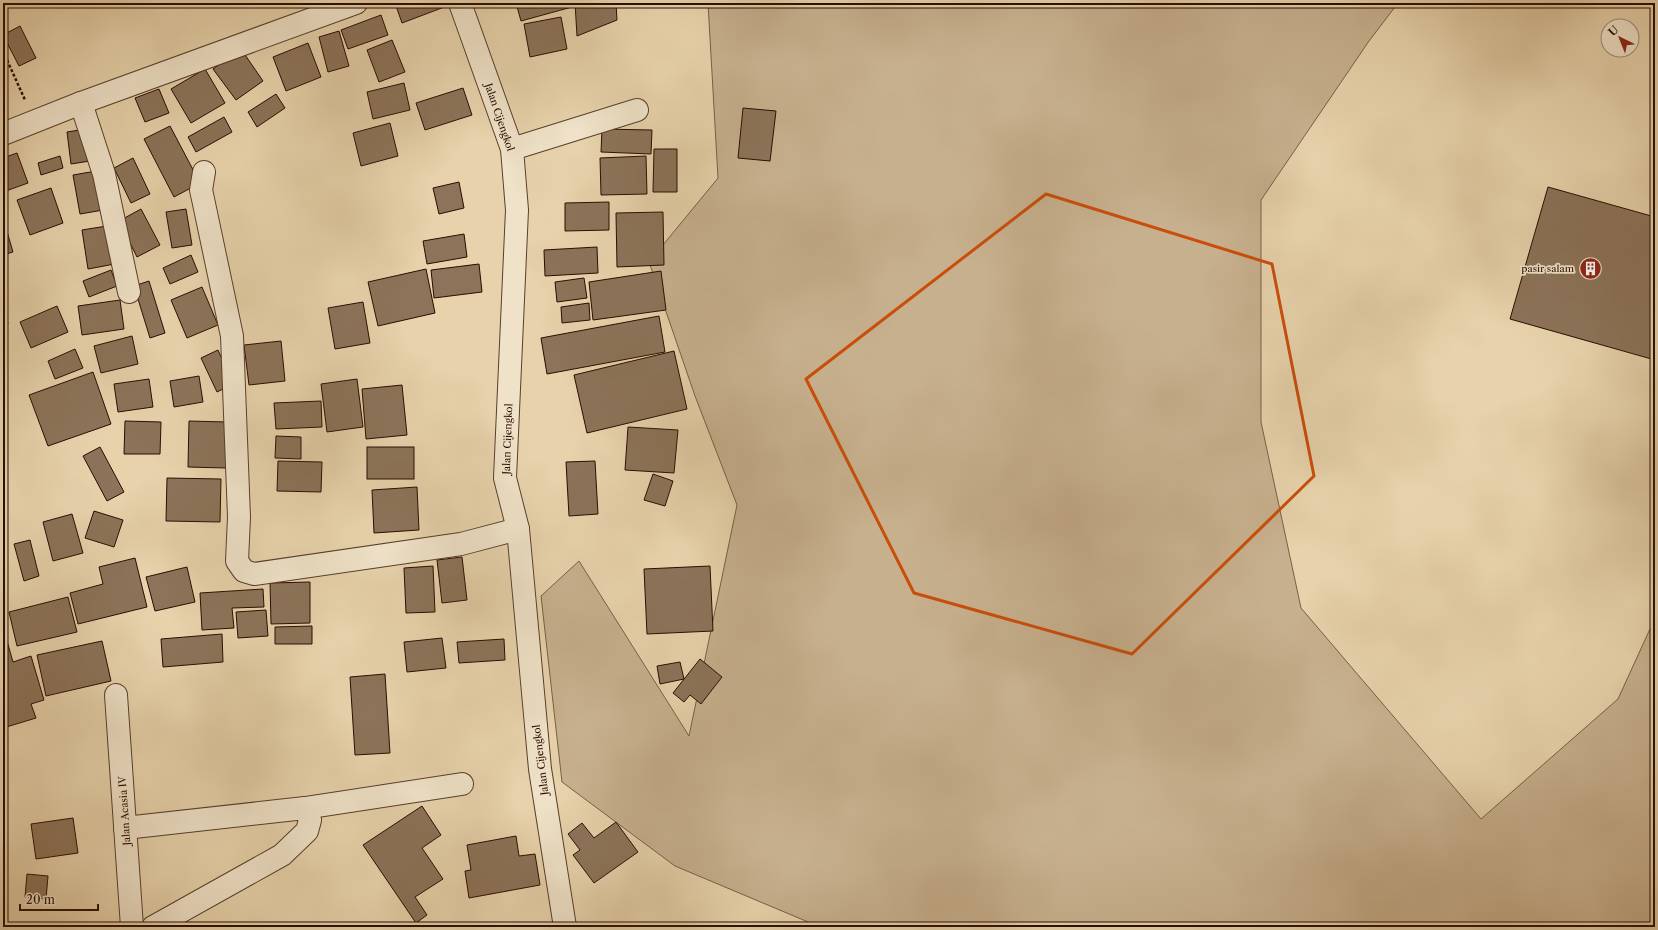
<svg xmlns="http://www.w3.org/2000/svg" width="1658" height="930" font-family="'Libre Caslon Text',serif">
<rect width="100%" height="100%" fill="#e7d2ab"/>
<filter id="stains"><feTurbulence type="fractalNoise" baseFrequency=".005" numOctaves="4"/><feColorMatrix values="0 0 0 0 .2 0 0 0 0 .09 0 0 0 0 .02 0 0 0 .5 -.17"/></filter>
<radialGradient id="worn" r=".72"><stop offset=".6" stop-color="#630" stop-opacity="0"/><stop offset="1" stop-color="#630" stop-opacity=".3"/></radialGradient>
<path fill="#c7b08e" stroke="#785e48" d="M708,3H1398L1369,41L1261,200V422L1301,608L1481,819L1618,699L1655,618V927H820L675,866L562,782L541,596L579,561L689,736L737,505L695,396L649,262L718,178Z"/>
<g fill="#8c7359" stroke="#290c01">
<path d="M395,3H445L447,6L402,23Z"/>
<path d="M516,3H571L572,7L521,21Z"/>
<path d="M575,3H616L617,20L577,36Z"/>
<path d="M381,15L388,35L348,49L341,30Z"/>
<path d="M561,17L567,49L530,57L524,24Z"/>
<path d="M20,26L36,58L19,66L3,35Z"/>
<path d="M339,31L349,66L328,72L319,37Z"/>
<path d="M392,40L405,72L379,82L367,50Z"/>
<path d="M308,43L321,77L286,91L273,57Z"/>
<path d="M241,49L263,81L236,100L213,69Z"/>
<path d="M205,69L225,103L191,123L171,89Z"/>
<path d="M404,83L410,110L373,119L367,92Z"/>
<path d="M463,88L472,115L425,130L416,103Z"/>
<path d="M159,89L169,113L145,122L135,98Z"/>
<path d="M276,94L285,108L257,127L248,112Z"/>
<path d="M743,108L776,111L770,161L738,158Z"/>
<path d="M224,117L232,132L196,152L188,137Z"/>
<path d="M390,123L398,156L361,166L353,133Z"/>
<path d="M170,126L200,183L174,197L144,139Z"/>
<path d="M86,129L90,161L71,164L67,132Z"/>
<path d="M602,129L652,130L651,154L601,152Z"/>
<path d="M654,149H677V192H653Z"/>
<path d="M17,153L28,183L3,192V158Z"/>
<path d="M60,156L63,168L41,175L38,163Z"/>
<path d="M646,156L647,194L601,195L600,158Z"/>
<path d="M133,158L150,194L131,203L114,168Z"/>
<path d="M102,170L109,209L80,214L73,175Z"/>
<path d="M459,182L464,208L439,214L433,188Z"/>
<path d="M1548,187L1655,217V360L1510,319Z"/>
<path d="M51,188L63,223L30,235L17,200Z"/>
<path d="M609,202V230L565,231V203Z"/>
<path d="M141,209L160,245L137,257L119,221Z"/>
<path d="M186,209L192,245L172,248L166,212Z"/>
<path d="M663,212L664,265L617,267L616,213Z"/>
<path d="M3,218L13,252L3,255Z"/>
<path d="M113,225L120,263L88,269L82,230Z"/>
<path d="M464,234L467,257L427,264L423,241Z"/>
<path d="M597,247L598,273L545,276L544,250Z"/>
<path d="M191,255L198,272L170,284L163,268Z"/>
<path d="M479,264L482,292L434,298L431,270Z"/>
<path d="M426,269L435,313L378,326L368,282Z"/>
<path d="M111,270L117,286L89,297L83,281Z"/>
<path d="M661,271L666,310L593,320L589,282Z"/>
<path d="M584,278L587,298L557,302L555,282Z"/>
<path d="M149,281L165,333L150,338L134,286Z"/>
<path d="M202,287L218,325L187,338L171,300Z"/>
<path d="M120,300L124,329L82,335L78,306Z"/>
<path d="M3,302L8,324L3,325Z"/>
<path d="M363,302L370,343L335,349L328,308Z"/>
<path d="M589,303L590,320L562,323L561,307Z"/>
<path d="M57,306L68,332L31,348L20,322Z"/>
<path d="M659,316L665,352L547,374L541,338Z"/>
<path d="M132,336L138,364L101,373L94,346Z"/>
<path d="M281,341L285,381L249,385L244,345Z"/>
<path d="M75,349L83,368L55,379L48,361Z"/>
<path d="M218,350L233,384L217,392L201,358Z"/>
<path d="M674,351L687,409L587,433L574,375Z"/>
<path d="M93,372L111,424L48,446L29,395Z"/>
<path d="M199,376L203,402L174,407L170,381Z"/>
<path d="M149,379L153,407L118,412L114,384Z"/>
<path d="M357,379L363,427L327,432L321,384Z"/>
<path d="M402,385L407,435L366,439L362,389Z"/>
<path d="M321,401L322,427L276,429L274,403Z"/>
<path d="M125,421L161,422L160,454H124Z"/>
<path d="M189,421L227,422L226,468L188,467Z"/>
<path d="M628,427L678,430L674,473L625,470Z"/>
<path d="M276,436L301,437V459L275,458Z"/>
<path d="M100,447L124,492L107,501L83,456Z"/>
<rect x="367" y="447" width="47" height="32"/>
<path d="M278,461L322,462L321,492L277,491Z"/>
<path d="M595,461L598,514L569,516L566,462Z"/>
<path d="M653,474L673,481L665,506L644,500Z"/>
<path d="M167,478L221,479L220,522L166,521Z"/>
<path d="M417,487L419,530L374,533L372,490Z"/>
<path d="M94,511L123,520L114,547L85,538Z"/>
<path d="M72,514L83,553L53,561L43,522Z"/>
<path d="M30,540L39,576L24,581L14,544Z"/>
<path d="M462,557L467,600L442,603L437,560Z"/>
<path d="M135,558L147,607L78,624L70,593L103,584L99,567Z"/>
<path d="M433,566L435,612L406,613L404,568Z"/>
<path d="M710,566L713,631L647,634L644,569Z"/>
<path d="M187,567L195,602L155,611L146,577Z"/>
<path d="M310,582V623L271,624L270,583Z"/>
<path d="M263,589L264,607L232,608L234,628L202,630L200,593Z"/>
<path d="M68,597L77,632L17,646L9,612Z"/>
<path d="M266,610L268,636L238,638L236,612Z"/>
<path d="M312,626V644H275V627Z"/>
<path d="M222,634L223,662L163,667L161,639Z"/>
<path d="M442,638L446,668L407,672L404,642Z"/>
<path d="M504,639L505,660L459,663L457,642Z"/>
<path d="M7,641L13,662L31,656L44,700L31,704L36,718L3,728V642Z"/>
<path d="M102,641L111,681L46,696L37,655Z"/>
<path d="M700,659L722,677L701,704L690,695L684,702L673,693Z"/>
<path d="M680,662L684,679L660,684L657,666Z"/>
<path d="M385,674L390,753L355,755L350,677Z"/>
<path d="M422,806L441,835L422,848L443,879L415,897L427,915L416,923L363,845Z"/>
<path d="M73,818L78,853L36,859L31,824Z"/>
<path d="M616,822L638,852L594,883L573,855L580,850L568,834L582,823L594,838Z"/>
<path d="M516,836L519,856L535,854L540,885L469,898L465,871L471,870L467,845Z"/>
<path d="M27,874L48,876L46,899L25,897Z"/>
</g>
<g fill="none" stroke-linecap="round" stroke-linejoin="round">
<defs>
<g id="minor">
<path d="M460,3L512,149L517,210L505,478L518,529L540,769L565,927"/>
<path d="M81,103L104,174L129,292"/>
<path d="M3,134L81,103L356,3"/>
<path d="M512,149L637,110"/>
<path d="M204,172L201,190L203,199L232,336L239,517L237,561L244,571L254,574L461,544L518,529"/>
<path d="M116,695L132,927"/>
<path d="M125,828L305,808"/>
<path d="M153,927L282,855L307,831L310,820L305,808L462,784"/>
</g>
</defs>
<use href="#minor" stroke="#583e2c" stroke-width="24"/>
<path stroke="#290c01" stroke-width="2.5" stroke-dasharray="3 2" stroke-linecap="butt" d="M3,51L25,100"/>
<use href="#minor" stroke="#efe2c8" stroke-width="22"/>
</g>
<path fill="none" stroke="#cb4d0a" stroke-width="3" stroke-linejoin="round" d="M1046,194L1272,264L1314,476L1132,654L914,593L806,379Z"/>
<defs>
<symbol id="building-disc" viewBox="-11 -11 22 22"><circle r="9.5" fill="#8f2418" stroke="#efe2c8"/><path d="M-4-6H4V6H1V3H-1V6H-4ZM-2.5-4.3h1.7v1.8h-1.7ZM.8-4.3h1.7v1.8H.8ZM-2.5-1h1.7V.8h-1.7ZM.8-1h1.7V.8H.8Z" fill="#fff"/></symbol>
</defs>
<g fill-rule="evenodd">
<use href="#building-disc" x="1578" y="256" width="25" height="25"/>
</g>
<g text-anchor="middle" stroke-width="3.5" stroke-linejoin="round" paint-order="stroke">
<g font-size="10" fill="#290c01" stroke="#efe2c8">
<text transform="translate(500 117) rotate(71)" y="4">Jalan Cijengkol</text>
<text transform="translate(507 439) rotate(-88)" y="4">Jalan Cijengkol</text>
<text transform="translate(540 760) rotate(-97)" y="4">Jalan Cijengkol</text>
<text transform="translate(124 811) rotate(-94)" y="4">Jalan Acasia IV</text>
</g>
<g font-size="10" fill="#290c01" stroke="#efe2c8" text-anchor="end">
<text x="1574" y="272">pasir salam</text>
</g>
</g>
<rect width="1658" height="930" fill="none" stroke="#e7d2ab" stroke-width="16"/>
<rect x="4" y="4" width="1650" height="922" fill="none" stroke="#290c01" stroke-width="2"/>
<rect x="8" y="8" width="1642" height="914" fill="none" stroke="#290c01"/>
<g transform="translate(1620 38) rotate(317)"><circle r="19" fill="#efe2c8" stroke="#a08c78"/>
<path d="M0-3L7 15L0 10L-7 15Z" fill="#8f2418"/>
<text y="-6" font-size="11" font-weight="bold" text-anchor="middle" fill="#290c01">U</text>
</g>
<path d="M20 904v6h78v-6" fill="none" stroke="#290c01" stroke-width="2"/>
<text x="26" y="904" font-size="12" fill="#290c01" stroke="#efe2c8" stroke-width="3" paint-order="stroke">20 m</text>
<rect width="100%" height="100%" filter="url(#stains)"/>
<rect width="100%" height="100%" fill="url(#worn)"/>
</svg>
